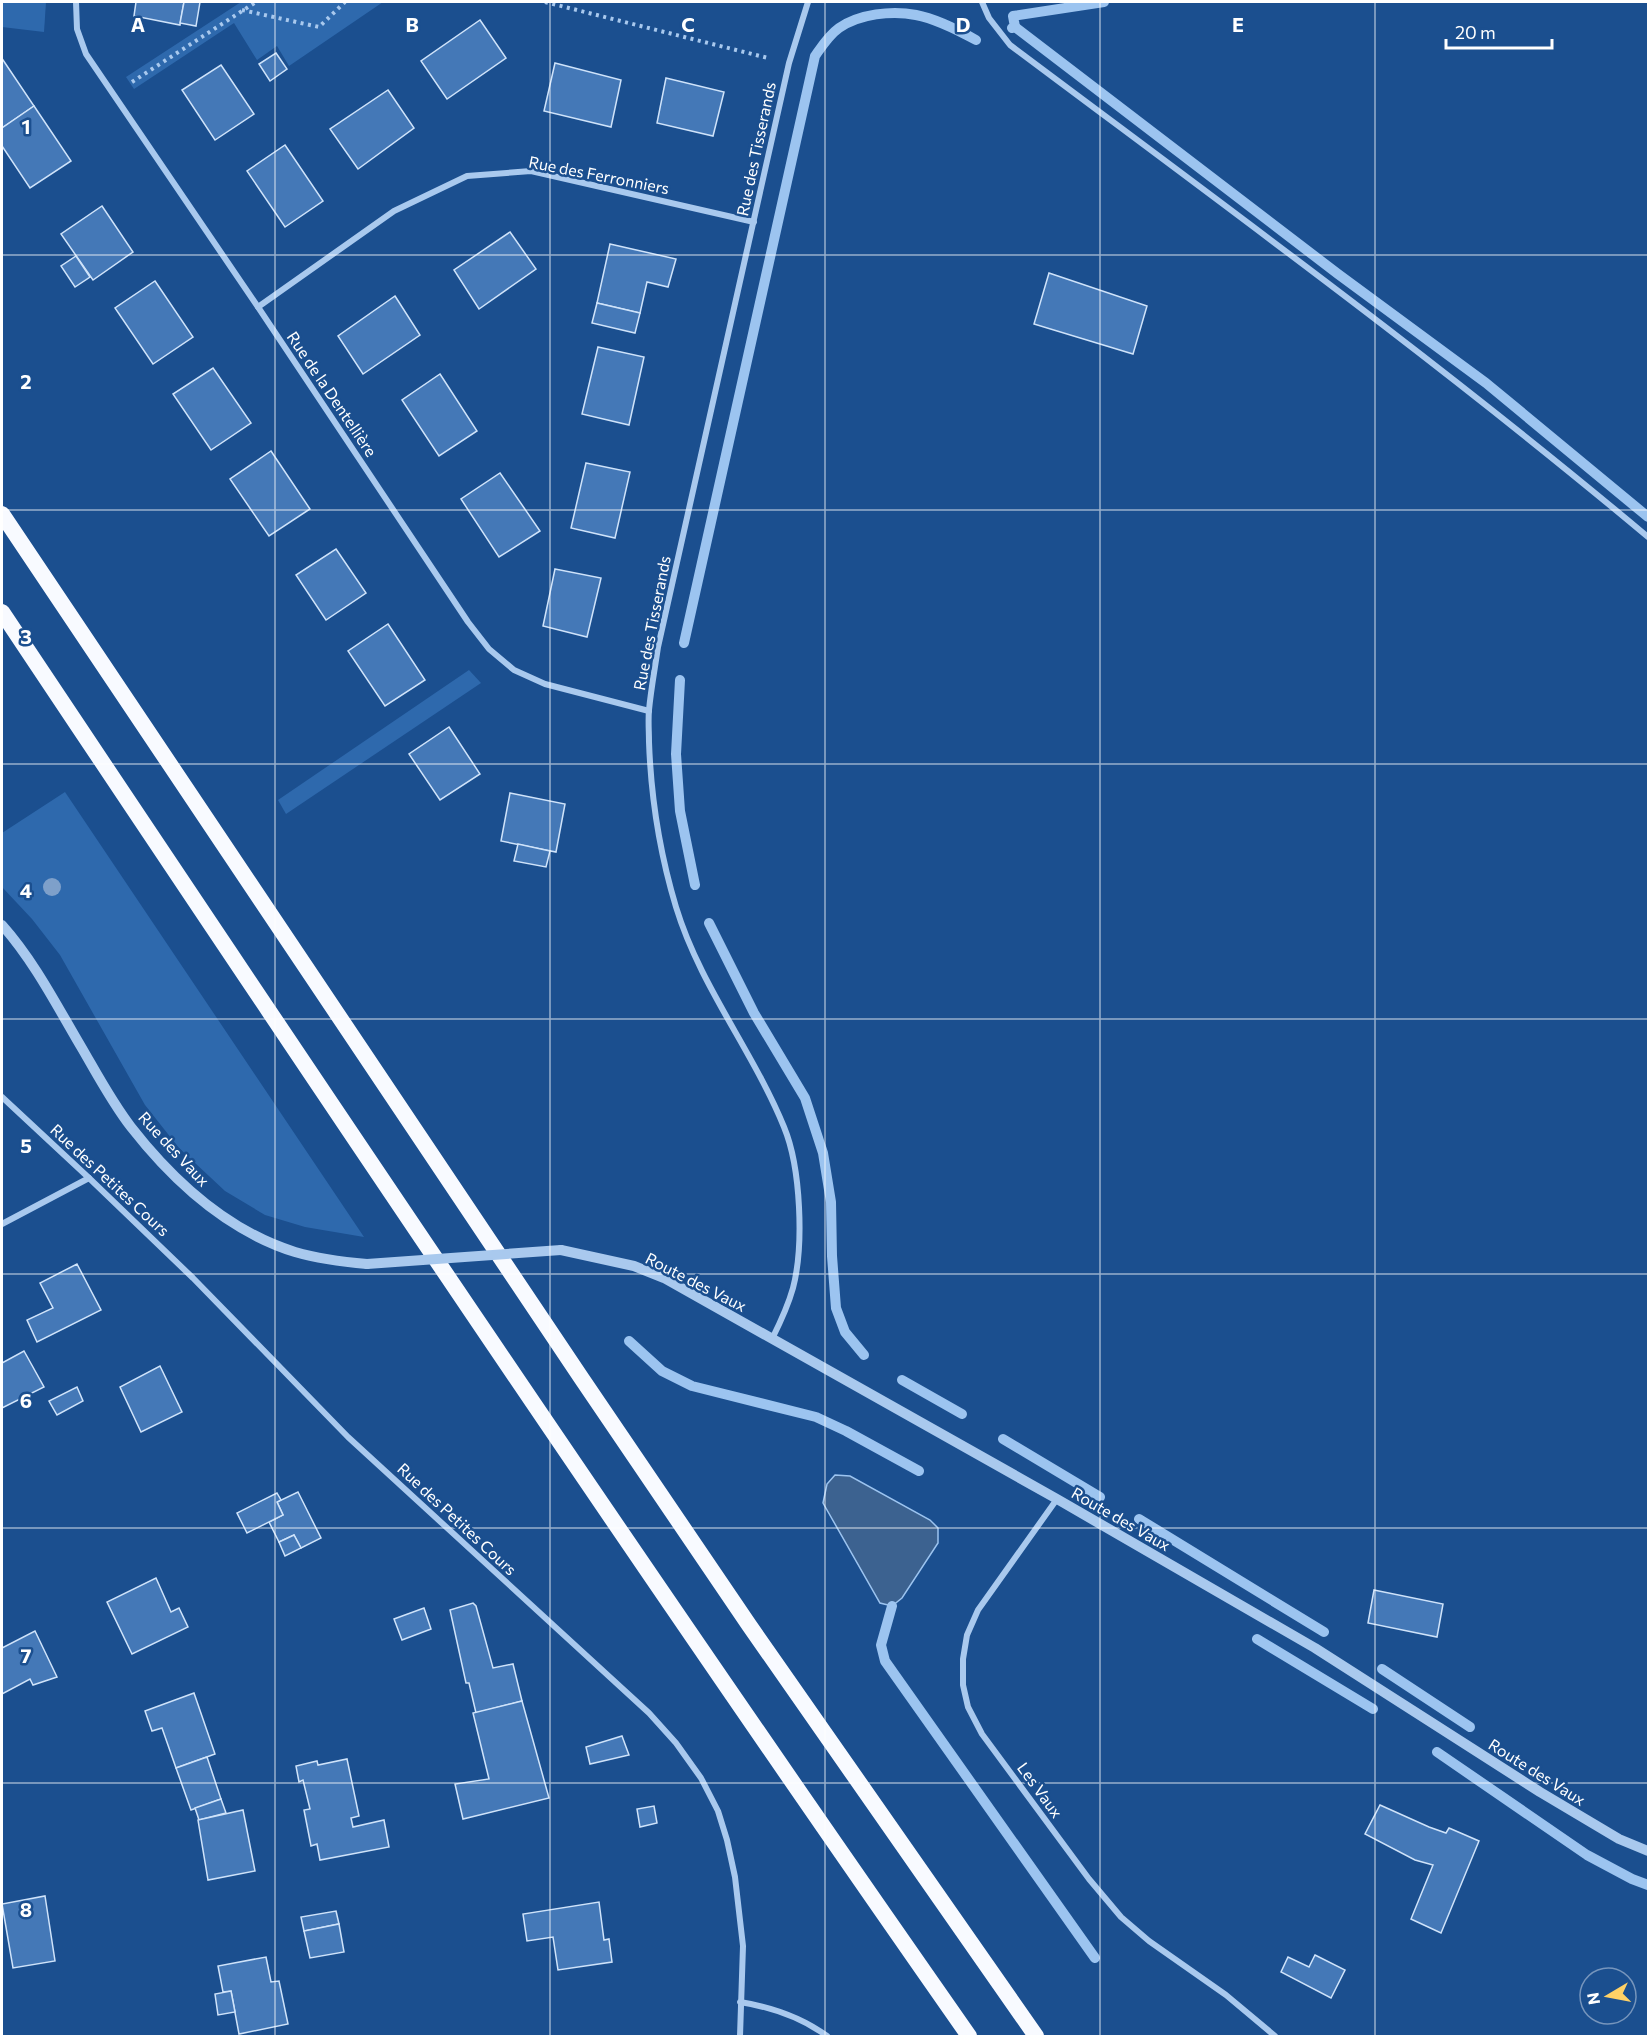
<svg xmlns="http://www.w3.org/2000/svg" width="1650" height="2038" font-family="Commissioner,sans-serif">
<rect width="100%" height="100%" fill="#1b4f8f"/>
<g fill="#2e69ad">
<path d="M2,2H46L44,32L2,27Z"/>
<path d="M241,2H383L289,66L277,46L257,60L234,23L134,89L126,77Z"/>
<path d="M469,670L481,683L286,814L278,800Z"/>
<path d="M65,792L364,1237L305,1227L265,1215L225,1191L179,1148L145,1105L60,955L32,919L2,887V833Z"/>
</g>
<path fill="#3c6290" stroke="#9cc4f0" stroke-width="1.5" d="M835,1475L850,1476L930,1520L938,1528V1543L902,1598L892,1606L880,1603L823,1503L827,1484Z"/>
<g fill="none" stroke-linecap="round" stroke-linejoin="round">
<g stroke="#9cc4f0" stroke-width="10">
<path d="M1015,27L1338,274L1486,383L1648,517"/>
<path d="M1012,28L1015,27L1013,16L1104,2"/>
<path d="M684,643L815,56C822,46 829,35 839,28C859,14 892,10 916,15C937,19 958,30 976,40"/>
<path d="M680,680L676,754L680,811L695,885"/>
<path d="M709,923L754,1013L805,1098L823,1153L831,1202L832,1256L836,1308L845,1332L864,1355"/>
<path d="M629,1341L662,1371L692,1386L816,1417L846,1431L919,1471"/>
<path d="M902,1380L962,1414"/>
<path d="M1003,1439L1100,1497"/>
<path d="M1139,1519L1324,1632"/>
<path d="M892,1606L881,1645L885,1661L1095,1958"/>
<path d="M1257,1639L1373,1709"/>
<path d="M1382,1669L1470,1727"/>
<path d="M1437,1752L1587,1855L1632,1879L1648,1885"/>
</g>
</g>
<g fill="#4478b7" stroke="#cfe3fa" stroke-width="1.5">
<path d="M136,2H184L180,25L134,16Z"/>
<path d="M184,2H200L196,26L180,23Z"/>
<path d="M480,20L506,58L447,99L421,61Z"/>
<path d="M276,53L287,69L270,81L259,64Z"/>
<path d="M3,60L34,106L2,128V61Z"/>
<path d="M555,63L621,80L611,127L544,111Z"/>
<path d="M221,65L254,114L215,140L182,90Z"/>
<path d="M666,78L724,92L713,136L657,123Z"/>
<path d="M388,90L414,128L358,169L330,129Z"/>
<path d="M34,106L71,161L30,188L2,146V128Z"/>
<path d="M285,145L323,201L285,227L247,171Z"/>
<path d="M102,206L133,252L93,280L61,234Z"/>
<path d="M510,232L536,269L479,309L454,270Z"/>
<path d="M610,244L676,259L668,287L647,282L640,313L597,303Z"/>
<path d="M76,256L90,277L75,287L61,266Z"/>
<path d="M1049,273L1147,306L1133,354L1034,324Z"/>
<path d="M155,281L193,337L153,364L115,308Z"/>
<path d="M395,296L420,335L363,374L338,336Z"/>
<path d="M597,303L640,313L635,333L592,323Z"/>
<path d="M598,347L644,357L629,425L582,414Z"/>
<path d="M213,368L251,423L211,450L173,394Z"/>
<path d="M440,374L477,431L439,456L402,400Z"/>
<path d="M271,451L310,509L269,536L230,479Z"/>
<path d="M586,463L630,472L615,538L571,528Z"/>
<path d="M500,473L540,531L499,557L461,499Z"/>
<path d="M336,549L366,593L326,620L296,575Z"/>
<path d="M555,569L601,578L587,637L543,626Z"/>
<path d="M388,624L425,680L385,706L348,651Z"/>
<path d="M449,727L480,774L440,800L409,754Z"/>
<path d="M510,793L565,804L556,852L501,841Z"/>
<path d="M518,844L550,851L546,867L514,861Z"/>
<path d="M77,1264L101,1310L37,1342L27,1320L53,1308L40,1283Z"/>
<path d="M24,1351L44,1387L2,1408V1363Z"/>
<path d="M160,1366L182,1412L141,1432L120,1387Z"/>
<path d="M77,1387L83,1401L57,1415L49,1401Z"/>
<path d="M298,1492L321,1538L301,1548L294,1535L279,1542L269,1522L283,1515L277,1502Z"/>
<path d="M277,1493L281,1500L277,1502L283,1515L247,1533L237,1513Z"/>
<path d="M294,1535L301,1548L285,1556L279,1542Z"/>
<path d="M156,1578L171,1612L179,1608L188,1627L132,1654L107,1602Z"/>
<path d="M1374,1590L1443,1604L1437,1637L1368,1623Z"/>
<path d="M473,1603L476,1606L493,1668L513,1664L522,1701L476,1713L469,1683H466L450,1610Z"/>
<path d="M424,1608L431,1629L402,1640L394,1619Z"/>
<path d="M35,1631L57,1677L33,1685L30,1679L2,1694V1648Z"/>
<path d="M194,1693L215,1754L176,1768L162,1728L152,1731L145,1711Z"/>
<path d="M522,1701L549,1798L463,1819L455,1784L489,1779L473,1713Z"/>
<path d="M622,1736L629,1755L590,1764L586,1747Z"/>
<path d="M207,1757L221,1799L191,1810L176,1768Z"/>
<path d="M347,1759L359,1816L351,1818L353,1827L384,1820L389,1847L320,1860L317,1844L311,1846L304,1810L310,1809L303,1780L299,1782L296,1766L317,1761L318,1765Z"/>
<path d="M221,1799L226,1813L199,1820L195,1808Z"/>
<path d="M1380,1805L1429,1827L1446,1833L1449,1828L1479,1841L1441,1933L1411,1919L1433,1865L1415,1860L1365,1834Z"/>
<path d="M654,1806L657,1823L640,1827L637,1809Z"/>
<path d="M243,1810L255,1871L208,1880L198,1820Z"/>
<path d="M45,1896L55,1961L13,1968L2,1904Z"/>
<path d="M599,1902L604,1940L609,1939L612,1962L558,1970L553,1937L527,1941L523,1914Z"/>
<path d="M336,1911L339,1924L304,1931L301,1917Z"/>
<path d="M339,1924L344,1952L310,1958L304,1931Z"/>
<path d="M1315,1955L1345,1970L1331,1998L1281,1972L1288,1957L1309,1967Z"/>
<path d="M266,1957L271,1982L279,1981L288,2024L239,2034L231,1991L223,1992L218,1966Z"/>
<path d="M231,1991L235,2012L218,2015L215,1994Z"/>
</g>
<g fill="none" stroke-linecap="round" stroke-linejoin="round">
<g stroke="#a9c9ee" stroke-width="4" stroke-dasharray="3 4.5" stroke-linecap="butt">
<path d="M545,2L768,58"/>
<path d="M242,10L319,27L345,2"/>
<path d="M132,82L256,2"/>
</g>
<g stroke="#a9c9ee" stroke-width="6">
<path d="M76,2L77,29L86,54L258,307L468,622L489,649L514,670L545,684L649,711"/>
<path d="M982,2L989,18L1010,45C1225,206 1442,364 1648,537"/>
<path d="M258,307L394,211L467,176L531,171L754,222"/>
<path d="M2,1097L89,1178L193,1278L348,1437L649,1713L676,1743L701,1778L718,1811L727,1840L735,1877L743,1946L740,2036"/>
<path d="M2,1224L89,1178"/>
<path d="M772,1339C780,1323 788,1306 793,1288C804,1246 801,1168 784,1127C753,1051 700,986 676,907C660,854 651,798 649,742C649,731 648,721 649,710C651,689 655,668 658,647L789,63L808,2"/>
<path d="M1057,1499L978,1610L967,1635L963,1659V1685L968,1707L982,1734L1089,1879L1121,1917L1149,1941L1226,1995L1275,2036"/>
<path d="M740,2002C771,2007 801,2017 827,2036"/>
</g>
<g stroke="#a9c9ee" stroke-width="10">
<path d="M2,925C35,962 58,1008 83,1050C98,1076 113,1104 131,1127C174,1182 228,1231 295,1252C319,1259 343,1262 367,1264"/>
<path d="M561,1250L634,1266L664,1278L1057,1499L1315,1648L1540,1792L1619,1839L1648,1851"/>
</g>
<g stroke="#f8faff" stroke-width="16">
<path d="M2,514L582,1379L749,1625L1036,2036"/>
<path d="M2,612C321,1090 640,1566 969,2036"/>
</g>
<path stroke="#a9c9ee" stroke-width="10" d="M367,1264L561,1250"/>
</g>
<circle fill="#7ea0ca" cx="52" cy="887" r="9"/>
<path fill="none" stroke="#fff" stroke-width="1.5" stroke-opacity="0.55" d="M275,2V2036M550,2V2036M825,2V2036M1100,2V2036M1375,2V2036M2,255H1648M2,510H1648M2,764H1648M2,1019H1648M2,1274H1648M2,1528H1648M2,1783H1648"/>
<g text-anchor="middle" stroke-width="5" stroke-linejoin="round" paint-order="stroke">
<g font-size="16" fill="#fff" stroke="#1b4f8f">
<text transform="translate(756 149) rotate(-78)" y="6">Rue des Tisserands</text>
<text transform="translate(599 175) rotate(11)" y="6">Rue des Ferronniers</text>
<text transform="translate(332 394) rotate(56)" y="6">Rue de la Dentellière</text>
<text transform="translate(652 623) rotate(-79)" y="6">Rue des Tisserands</text>
<text transform="translate(174 1149) rotate(47)" y="6">Rue des Vaux</text>
<text transform="translate(110 1180) rotate(43)" y="6">Rue des Petites Cours</text>
<text transform="translate(696 1282) rotate(27)" y="6">Route des Vaux</text>
<text transform="translate(457 1519) rotate(43)" y="6">Rue des Petites Cours</text>
<text transform="translate(1121 1519) rotate(30)" y="6">Route des Vaux</text>
<text transform="translate(1537 1772) rotate(32)" y="6">Route des Vaux</text>
<text transform="translate(1040 1790) rotate(54)" y="6">Les Vaux</text>
</g>
</g>
<g font-size="20" text-anchor="middle" font-weight="bold" fill="#fff" stroke="#1b4f8f" stroke-width="5" stroke-linejoin="round" paint-order="stroke">
<text x="138" y="32">A</text>
<text x="412" y="32">B</text>
<text x="688" y="32">C</text>
<text x="963" y="32">D</text>
<text x="1238" y="32">E</text>
<text x="26" y="134">1</text>
<text x="26" y="389">2</text>
<text x="26" y="644">3</text>
<text x="26" y="898">4</text>
<text x="26" y="1153">5</text>
<text x="26" y="1408">6</text>
<text x="26" y="1663">7</text>
<text x="26" y="1917">8</text>
</g>
<rect width="1650" height="2038" fill="none" stroke="#ffffff" stroke-width="6"/>
<g transform="translate(1608 1996) rotate(260)"><circle r="28" fill="#1b4f8f" stroke="#7695bc" stroke-width="1.5"/>
<path d="M0-4.5L10 22L0 15L-10 22Z" fill="#ffd166"/>
<text y="-9" font-size="16" font-weight="bold" text-anchor="middle" fill="#ffffff">N</text>
</g>
<path d="M1446 39v9h106v-9" fill="none" stroke="#ffffff" stroke-width="3"/>
<text x="1455" y="39" font-size="18" fill="#ffffff" stroke="#1b4f8f" stroke-width="4.5" paint-order="stroke">20 m</text>
</svg>
